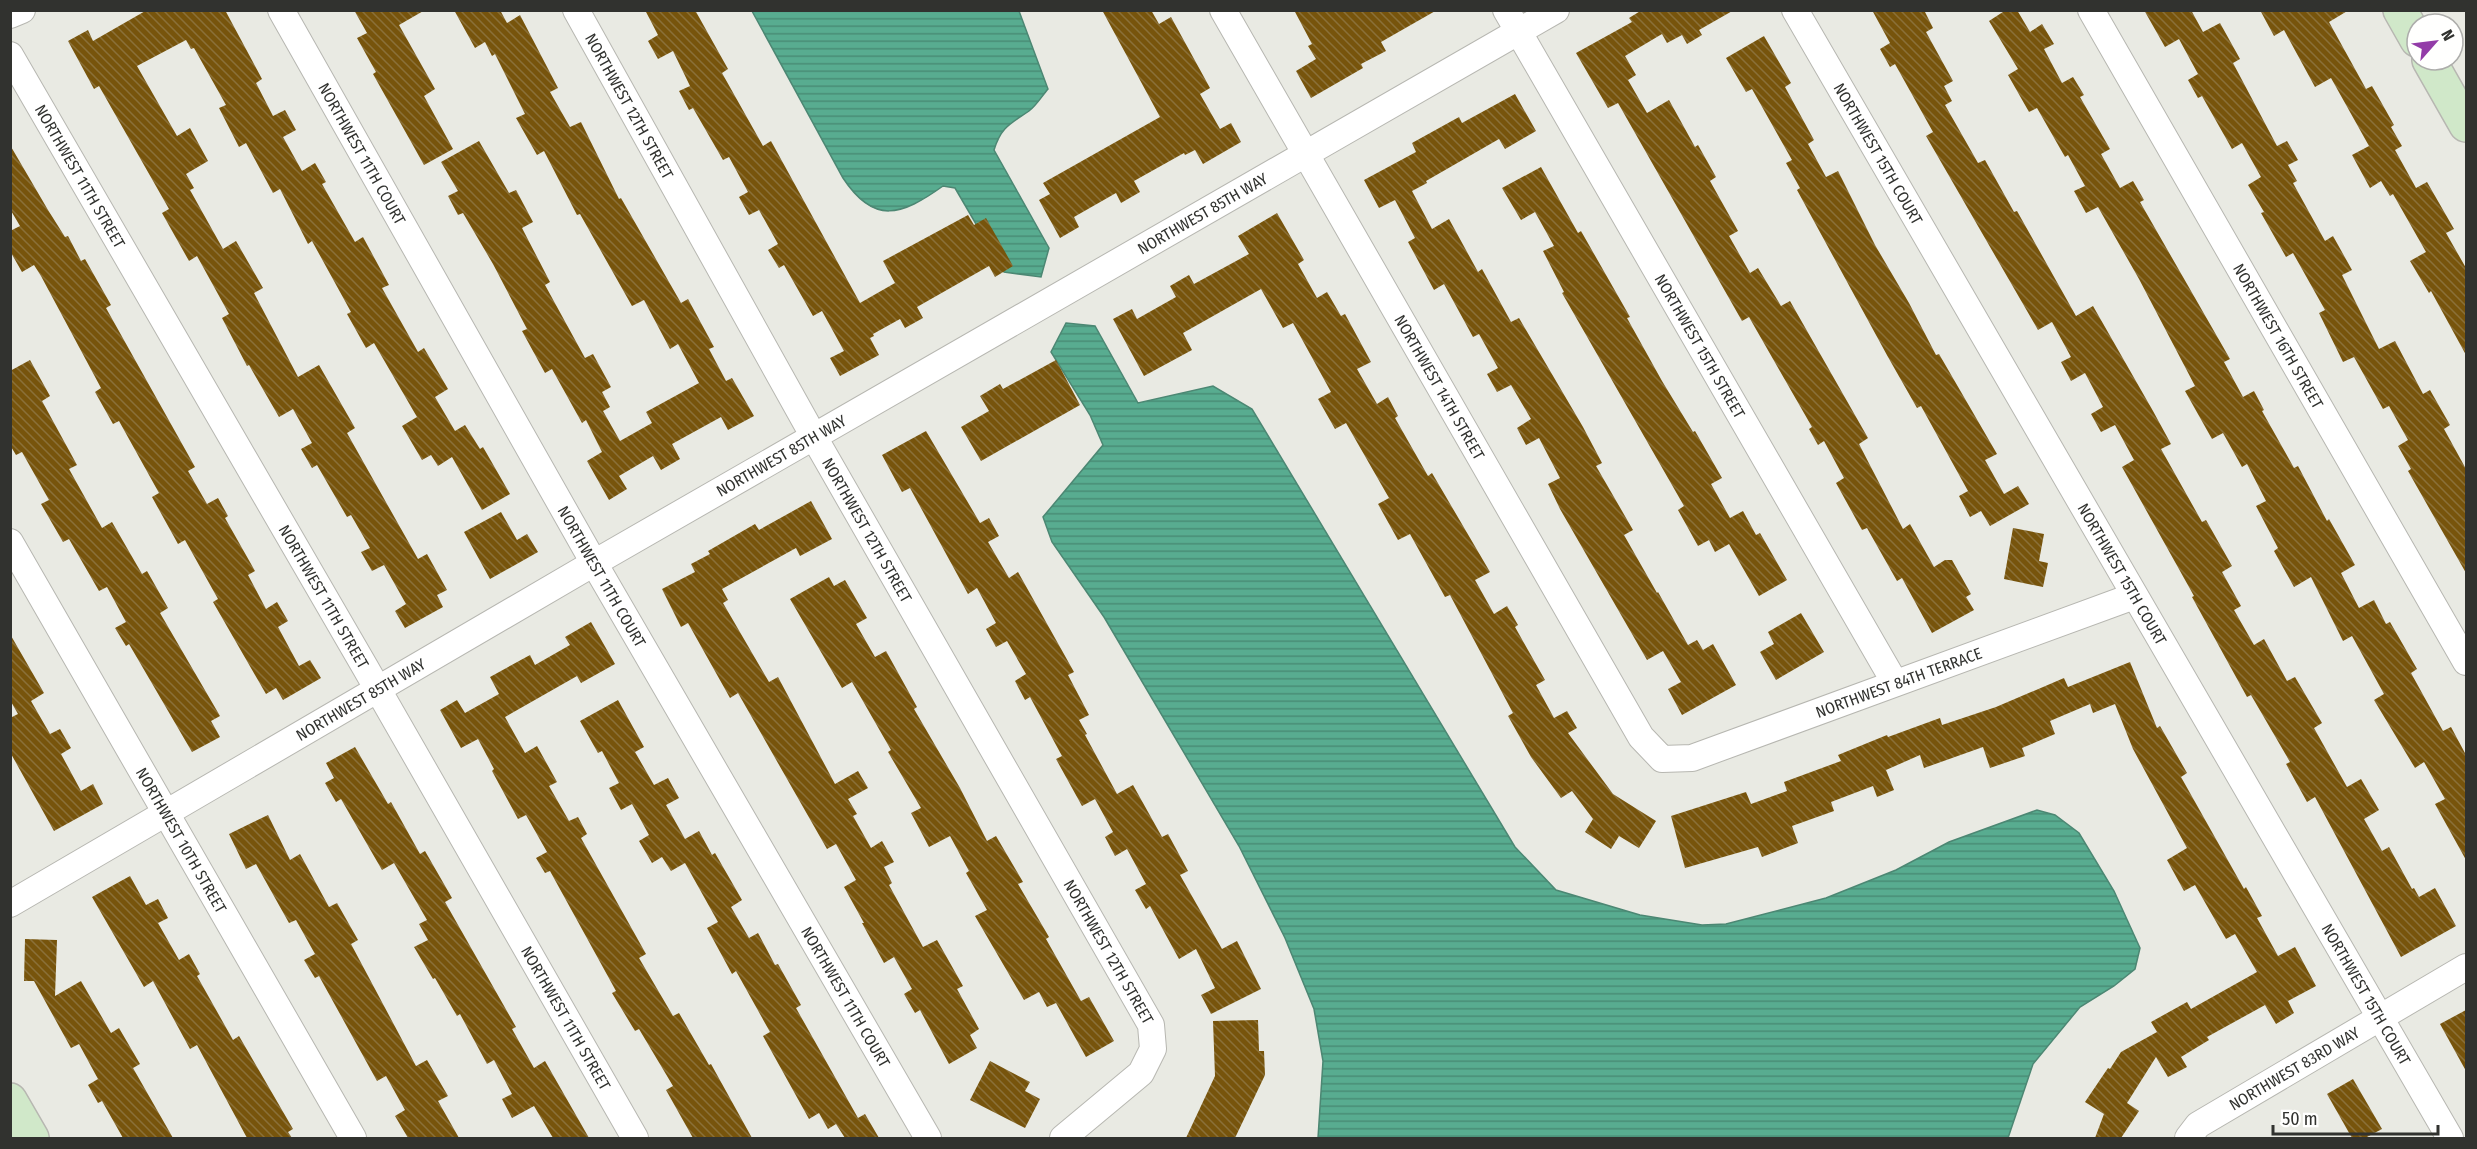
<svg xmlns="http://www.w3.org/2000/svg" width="2477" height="1149" font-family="'Fira Sans Condensed',sans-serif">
<defs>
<pattern id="water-rules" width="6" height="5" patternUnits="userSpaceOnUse" patternTransform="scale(1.5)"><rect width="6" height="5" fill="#58ac90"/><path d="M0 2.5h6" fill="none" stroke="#498d76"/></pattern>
<pattern id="building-back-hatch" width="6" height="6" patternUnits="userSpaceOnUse" patternTransform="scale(1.5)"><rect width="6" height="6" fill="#77540c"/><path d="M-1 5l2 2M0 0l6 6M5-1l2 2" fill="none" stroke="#8a7039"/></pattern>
</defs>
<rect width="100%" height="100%" fill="#e9eae3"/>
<g fill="url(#water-rules)" stroke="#4c8773" stroke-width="1.5">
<path d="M752,11H1019L1048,89C1042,96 1036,106 1029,111C1010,124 1001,127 994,150L1049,248L1041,277L1004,272L955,188L943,186C901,216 874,225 843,178Z"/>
<path d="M1066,323L1095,326L1138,403L1213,386L1252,409L1515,847L1556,890L1640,915L1702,925L1726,924L1826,898L1896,870L1949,842L2037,810L2055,815L2079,833L2114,891L2140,948L2135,969L2114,986L2080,1007L2033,1064L2008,1138H1318L1323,1061L1314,1009L1285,938L1239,846L1104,617L1052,542L1043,517L1103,445L1090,415L1051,352Z"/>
</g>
<g fill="url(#building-back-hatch)">
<path d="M147,10H225L262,79L256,83L273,116L285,110L296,130L283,137L302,171L315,163L326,182L322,184L355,242L363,237L389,285L382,288L418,352L424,348L448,389L435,397L455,431L465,425L480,449L483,447L510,494L482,510L452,457L438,466L431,455L422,460L402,426L417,417L374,343L366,348L347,314L351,312L312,241L308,244L280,189L273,193L246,143L239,147L219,108L226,105L194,48L191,49L186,40L137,66L177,136L190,128L208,161L186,174L194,188L190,190L223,249L236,241L263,288L254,293L298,377L319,365L355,428L347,433L418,559L427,554L447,590L437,595L443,607L405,628L395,611L406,604L384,565L372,571L361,552L370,548L351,515L347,517L317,465L312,468L301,449L312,443L293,409L279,417L249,365L247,366L222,318L229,314L197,256L189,261L162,213L169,209L99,86L94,89L68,41L88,30L93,41Z"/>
<path d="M354,10H425L399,25L435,89L424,96L453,149L424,165L373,74L376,72L357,38L367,33Z"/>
<path d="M454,10H500L507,23L520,15L558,88L550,92L570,127L581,122L619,199L621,198L681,303L688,299L714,347L709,349L726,381L732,378L754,416L728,430L721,417L672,444L680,459L661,470L653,456L619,476L627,489L609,500L587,461L602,452L586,420L582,423L552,369L545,373L522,331L527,329L493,264L463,213L458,215L448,196L458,191L441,162L479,141L509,193L516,190L533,222L522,228L550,282L545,285L585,358L593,354L611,387L602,392L610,407L603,411L620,441L652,423L646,412L699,383L678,344L670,349L644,300L632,306L580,214L577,215L544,151L537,155L516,118L525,114L495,54L492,56L485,42L475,48Z"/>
<path d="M645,10H695L728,69L722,73L763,146L771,141L860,303L895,283L883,261L968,215L974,225L986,218L1013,266L995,277L989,266L917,307L923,318L905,328L900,319L873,334L874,336L870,338L879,355L840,376L830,358L844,351L822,311L813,316L784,265L779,268L768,250L778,244L759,210L749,215L739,197L748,192L729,157L723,160L693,108L689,110L679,91L690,86L673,51L658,59L648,41L658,35Z"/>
<path d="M1102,10H1151L1159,24L1171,17L1210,88L1200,94L1220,129L1231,123L1241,142L1203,164L1195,150L1185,155L1184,153L1134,181L1140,192L1121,203L1116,193L1074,217L1079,227L1060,238L1039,200L1050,194L1043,183L1160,117Z"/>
<path d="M1294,10H1437L1381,42L1386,51L1361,64L1363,68L1311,98L1296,71L1316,59L1308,46L1312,44Z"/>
<path d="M1642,10H1734L1699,30L1702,35L1687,44L1682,35L1667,43L1662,34L1625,56L1636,75L1628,80L1647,113L1669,100L1695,147L1698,145L1716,177L1710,181L1738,231L1729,236L1750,273L1758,268L1781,306L1790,301L1868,438L1859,444L1903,529L1910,524L1934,567L1945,560H1952L1971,594L1966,597L1974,610L1932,633L1902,578L1897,581L1867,528L1862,530L1836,483L1844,478L1824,441L1818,445L1809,429L1812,427L1749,317L1742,321L1618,103L1608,108L1576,53L1632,22L1629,18Z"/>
<path d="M1872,10H1924L1933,28L1926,32L1953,81L1944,86L1952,101L1945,105L1978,163L1985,160L2014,212L2017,211L2076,316L2093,306L2153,411L2171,444L2161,449L2202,522L2206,520L2232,566L2222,572L2241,606L2234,610L2254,645L2264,639L2287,681L2295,677L2322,723L2314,728L2347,787L2361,779L2379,810L2364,819L2382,851L2389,847L2412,889L2414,888L2419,897L2435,888L2456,926L2401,957L2315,797L2307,802L2286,764L2290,762L2251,695L2247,697L2192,597L2194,596L2122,467L2134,460L2115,425L2101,432L2091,414L2103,407L2085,373L2071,381L2061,362L2071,357L2052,322L2038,330L1926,136L1933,132L1895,64L1890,67L1880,49L1890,43Z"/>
<path d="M2006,10H2017L2030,32L2042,24L2054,44L2044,49L2062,83L2073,77L2084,95L2080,97L2110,149L2101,154L2120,188L2133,181L2144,200L2140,202L2230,359L2224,362L2243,397L2254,391L2264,410L2262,411L2294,468L2298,466L2327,521L2329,519L2355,565L2341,573L2359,608L2374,600L2386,624L2390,622L2417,669L2411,673L2443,731L2451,727L2466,755V860L2435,804L2445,799L2424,762L2415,768L2374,700L2384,694L2352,636L2343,641L2311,577L2294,587L2274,551L2278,548L2256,506L2266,501L2247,464L2242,467L2223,433L2212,439L2185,391L2195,386L2139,279L2098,207L2086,213L2074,191L2085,186L2068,155L2065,157L2037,108L2029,112L2008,75L2018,69L1989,21Z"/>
<path d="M2144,10H2191L2203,32L2220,23L2240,59L2233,63L2277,146L2287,141L2298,160L2288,165L2297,181L2293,183L2325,241L2333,236L2352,270L2342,275L2379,349L2395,341L2423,394L2430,390L2450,425L2444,429L2466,469V573L2408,471L2411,469L2398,446L2408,440L2389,406L2383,409L2354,357L2343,362L2319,313L2325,310L2293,253L2286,257L2261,213L2264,212L2248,185L2261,177L2242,143L2232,149L2202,96L2198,98L2188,80L2198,74L2179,39L2165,47Z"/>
<path d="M2260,10H2349L2329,22L2366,89L2372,86L2394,125L2391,127L2402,146L2395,150L2416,188L2427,182L2454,229L2446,233L2466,268V355L2431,291L2429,293L2410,261L2426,252L2393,194L2390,196L2381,181L2370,188L2352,155L2369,146L2331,78L2315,87L2284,30L2274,36Z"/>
<path d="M1764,36L1791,83L1785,87L1814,140L1808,144L1826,177L1838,171L1875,245L1909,303L1936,355L1939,354L1997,454L1985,460L2004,494L2018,486L2029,504L1990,526L1981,511L1970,517L1959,496L1968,491L1921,406L1917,408L1888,357L1797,190L1800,188L1786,163L1792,160L1752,89L1746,92L1726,58Z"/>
<path d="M1515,94L1536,131L1505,149L1499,139L1426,181L1427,183L1412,191L1432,229L1449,219L1478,272L1482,269L1511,322L1519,318L1583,427L1602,463L1596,466L1633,530L1624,535L1657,593L1658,592L1688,645L1697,640L1703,650L1713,644L1736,685L1682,715L1668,689L1681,682L1663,651L1647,660L1560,509L1548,484L1560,478L1539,438L1526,445L1517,428L1531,419L1511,385L1497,392L1487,374L1498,368L1479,334L1473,337L1444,284L1434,290L1408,242L1415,238L1395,200L1379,208L1364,180L1416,152L1412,143L1459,117L1462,123Z"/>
<path d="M10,145L48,210L65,237L68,236L81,261L85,259L111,305L106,308L195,467L188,471L207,504L218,498L228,516L225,518L255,571L248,575L266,609L277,602L288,621L278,627L299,666L310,660L321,678L283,700L276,688L266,694L213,602L218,599L185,540L178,544L152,497L159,493L119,421L113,424L95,392L101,388L41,276L34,265L22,272L10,251V231L20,226L10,209Z"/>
<path d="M1541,167L1578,233L1581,231L1630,317L1627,318L1662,381L1693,432L1695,431L1722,478L1711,484L1730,518L1743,511L1756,535L1760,533L1787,580L1759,596L1729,544L1715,552L1709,540L1698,546L1678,510L1684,506L1562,293L1564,292L1543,251L1554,246L1535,212L1521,220L1502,188Z"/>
<path d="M1277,213L1304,260L1298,264L1317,298L1327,292L1341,316L1345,314L1371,362L1357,369L1377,404L1388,397L1398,416L1395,418L1428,476L1432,473L1490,572L1475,580L1494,614L1507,606L1518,625L1515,627L1545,680L1536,685L1554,718L1567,711L1577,728L1568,733L1613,794L1656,821L1639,848L1619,836L1611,849L1585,832L1593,819L1572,791L1561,798L1531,757L1508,716L1513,713L1450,595L1445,597L1410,534L1398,540L1378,504L1389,498L1346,423L1335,429L1318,399L1331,392L1293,323L1283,328L1261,289L1183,333L1192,350L1144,376L1113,319L1132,309L1137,319L1176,297L1170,286L1189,275L1194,284L1249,254L1238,236Z"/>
<path d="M30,360L50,396L42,401L77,465L69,469L102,528L112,522L142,574L147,571L168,608L160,613L220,716L211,721L220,737L192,752L129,644L126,646L115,628L126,622L107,587L99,591L69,539L63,542L41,504L49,500L22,452L16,455L10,445V371Z"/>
<path d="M1056,360L1080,405L981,461L961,427L989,411L980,396L1000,384L1003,389Z"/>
<path d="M926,431L980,523L989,518L999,536L988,542L1009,578L1018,572L1074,672L1068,675L1089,715L1079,720L1087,734L1085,735L1117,794L1133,785L1162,837L1168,834L1188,871L1180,875L1222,949L1237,941L1261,989L1211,1014L1201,995L1215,988L1196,949L1179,959L1150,906L1146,909L1135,890L1146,884L1127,849L1115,856L1105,837L1113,832L1095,799L1082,806L1056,759L1062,756L1030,697L1025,700L1015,681L1026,674L1007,641L996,647L986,629L996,623L977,588L968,594L910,488L902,492L882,455Z"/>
<path d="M811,501L832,539L800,556L796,548L722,589L728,600L723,603L769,682L778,677L835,784L858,771L868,788L848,799L857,814L853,816L871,848L882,841L894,862L884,867L892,883L889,885L923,947L937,940L963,986L957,989L979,1029L970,1035L977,1048L949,1064L920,1010L915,1013L904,994L912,989L894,957L884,963L862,923H864L844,887L856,880L836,844L827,849L738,693L730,698L688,623L681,627L662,589L695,572L691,564L710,554L708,551L755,524L759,530Z"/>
<path d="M501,512L517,540L527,534L538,552L490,579L464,532Z"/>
<path d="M2013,528L2044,534L2039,561L2048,563L2043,587L2004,579Z"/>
<path d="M829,577L834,586L845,580L867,618L856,624L875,657L886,651L917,707L914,709L960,788L987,841L996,836L1023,882L1018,884L1049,937L1046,939L1081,1001L1089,997L1114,1041L1086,1057L1056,1003L1047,1007L1039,992L1024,1000L975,916L987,910L966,873L969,871L950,836L929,847L911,813L921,808L888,752L891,750L852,682L842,688L790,599Z"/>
<path d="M1801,613L1824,652L1776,680L1760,652L1774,644L1768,632Z"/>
<path d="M591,622L615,664L581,683L577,676L505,717L525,753L537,746L557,782L549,786L569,821L578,817L587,834L581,838L646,954L639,958L673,1016L679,1013L709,1065L711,1064L752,1138H693L666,1090L673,1086L639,1029L635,1031L612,993L616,991L550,871L545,873L536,858L547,852L526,815L518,819L492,771L494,769L478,739L461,748L440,710L457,700L465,713L499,694L490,677L530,655L535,665L570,645L565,637Z"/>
<path d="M10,634L44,693L31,701L50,734L60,729L71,748L61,754L81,791L93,784L103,804L54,831L10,752V718L18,714L10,700Z"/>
<path d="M2130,662L2157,728L2160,726L2187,773L2181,777L2244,889L2246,887L2262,916L2257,918L2278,956L2295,947L2316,986L2288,1001L2294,1013L2276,1024L2265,1005L2207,1037L2209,1040L2181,1057L2187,1067L2168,1077L2156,1057L2127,1103L2139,1111L2121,1138H2095L2104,1114L2085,1102L2108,1068L2110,1069L2121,1052L2157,1032L2151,1022L2187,1002L2191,1009L2257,972L2235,934L2226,939L2195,885L2184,891L2167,860L2187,848L2133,749L2115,704L2093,713L2090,704L2050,721L2055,734L2022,748L2025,756L1990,768L1983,747L1924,768L1920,755L1886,770L1894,790L1877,797L1873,786L1831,802L1834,811L1792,826L1798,843L1762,857L1758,847L1685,868L1671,816L1746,792L1751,804L1787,791L1784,782L1841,761L1838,755L1887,735L1888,737L1940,718L1942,725L1996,707L2064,678L2068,687Z"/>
<path d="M618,700L644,747L635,752L654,785L668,778L679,798L666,805L685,839L699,831L712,855L715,853L742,900L731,907L749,938L758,933L775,965L778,964L801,1005L796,1008L858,1118L865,1114L879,1138H845L836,1124L828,1129L819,1113L809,1119L763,1036L770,1032L736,971L732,974L707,928L718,922L685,863L671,871L662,857L652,863L639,841L649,835L632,804L621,810L609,788L619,783L602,751L598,753L580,721Z"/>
<path d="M355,747L388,804L391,802L420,854L425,851L452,898L445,902L516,1027L512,1029L534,1068L545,1061L589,1138H553L534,1106L512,1118L502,1099L512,1094L494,1060L487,1064L460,1014L457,1016L435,978L433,979L414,947L428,940L419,924L427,920L394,863L382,870L341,799L336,802L325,783L334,778L326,763Z"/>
<path d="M268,815L290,860L300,854L329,907L337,903L358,940L351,944L416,1066L427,1060L448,1096L438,1101L459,1138H408L395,1116L405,1110L386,1076L377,1081L319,976L315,978L304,960L315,954L296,920L289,923L256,864L246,869L229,834Z"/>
<path d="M130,876L146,905L158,899L168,918L158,923L179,960L189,954L200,974L197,976L233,1040L239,1036L293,1129L288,1132L292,1138H247L197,1045L190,1049L153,981L144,987L92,897Z"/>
<path d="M25,939L57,940L55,996L81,981L111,1033L119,1028L140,1064L133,1068L173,1138H123L102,1101L98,1103L88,1085L98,1079L79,1044L71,1048L34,981H24Z"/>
<path d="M2466,1010V1071L2440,1024Z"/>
<path d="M1258,1020L1259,1051H1264L1265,1075L1235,1138H1186L1215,1076L1213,1021Z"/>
<path d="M990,1061L1030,1082L1025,1091L1040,1099L1025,1128L970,1100Z"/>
<path d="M2353,1079L2382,1129L2365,1138H2352L2327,1094Z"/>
</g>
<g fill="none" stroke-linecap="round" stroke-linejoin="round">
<defs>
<g id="street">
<path id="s1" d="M281,10L594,563L928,1138"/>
<path id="s2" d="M576,10L814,437L1151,1025L1153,1049L1141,1073L1063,1138"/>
<path id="s3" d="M1223,10L1641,737L1662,759L1692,758L2134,596"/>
<path id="s4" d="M1506,10L1895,683"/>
<path id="s5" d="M1795,10L2450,1138"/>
<path id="s6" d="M2091,10L2466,662"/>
<path d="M10,15L22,10"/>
<path id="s7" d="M10,55L365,667L635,1138"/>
<path id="s8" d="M10,542L353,1138"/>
<path id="s9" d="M10,904L594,563L1556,10"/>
<path id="s10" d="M2188,1138L2198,1125L2466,967"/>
</g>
<g id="secondary">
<path d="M2400,10L2417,40"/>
<path d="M2429,60L2466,125"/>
<path d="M10,1100L32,1138"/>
</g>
</defs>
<use href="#street" stroke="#b7b7b1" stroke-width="28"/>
<use href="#secondary" stroke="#b7b7b1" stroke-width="36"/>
<use href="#street" stroke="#fff" stroke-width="26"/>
<use href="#secondary" stroke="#d0e8c9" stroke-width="33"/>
</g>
<g text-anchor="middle" stroke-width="6" stroke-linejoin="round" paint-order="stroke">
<g font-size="16" fill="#31322f" stroke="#fffffe">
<text dy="6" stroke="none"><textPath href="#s2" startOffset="110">NORTHWEST 12TH STREET</textPath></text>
<text dy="6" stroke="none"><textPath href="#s1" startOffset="165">NORTHWEST 11TH COURT</textPath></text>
<text dy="6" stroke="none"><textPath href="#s5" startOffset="166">NORTHWEST 15TH COURT</textPath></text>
<text dy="6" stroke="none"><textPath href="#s7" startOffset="140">NORTHWEST 11TH STREET</textPath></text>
<text dy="6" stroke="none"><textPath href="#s9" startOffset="1378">NORTHWEST 85TH WAY</textPath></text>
<text dy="6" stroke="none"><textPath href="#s6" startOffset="376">NORTHWEST 16TH STREET</textPath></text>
<text dy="6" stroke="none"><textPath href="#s4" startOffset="388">NORTHWEST 15TH STREET</textPath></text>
<text dy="6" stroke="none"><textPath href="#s3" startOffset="435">NORTHWEST 14TH STREET</textPath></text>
<text dy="6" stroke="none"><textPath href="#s9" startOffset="892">NORTHWEST 85TH WAY</textPath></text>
<text dy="6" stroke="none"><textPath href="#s2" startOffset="596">NORTHWEST 12TH STREET</textPath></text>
<text dy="6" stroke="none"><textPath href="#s5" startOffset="652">NORTHWEST 15TH COURT</textPath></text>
<text dy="6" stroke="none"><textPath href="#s1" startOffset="651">NORTHWEST 11TH COURT</textPath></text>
<text dy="6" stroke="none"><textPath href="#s7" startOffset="626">NORTHWEST 11TH STREET</textPath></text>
<text dy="6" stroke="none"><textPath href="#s3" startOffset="1119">NORTHWEST 84TH TERRACE</textPath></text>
<text dy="6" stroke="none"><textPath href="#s9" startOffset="406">NORTHWEST 85TH WAY</textPath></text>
<text dy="6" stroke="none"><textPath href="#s8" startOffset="344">NORTHWEST 10TH STREET</textPath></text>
<text dy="6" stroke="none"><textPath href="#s2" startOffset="1082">NORTHWEST 12TH STREET</textPath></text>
<text dy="6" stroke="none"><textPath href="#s5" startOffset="1138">NORTHWEST 15TH COURT</textPath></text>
<text dy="6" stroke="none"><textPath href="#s1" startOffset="1137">NORTHWEST 11TH COURT</textPath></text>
<text dy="6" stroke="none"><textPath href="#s7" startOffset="1112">NORTHWEST 11TH STREET</textPath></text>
<text dy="6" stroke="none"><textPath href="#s10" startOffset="128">NORTHWEST 83RD WAY</textPath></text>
</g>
</g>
<rect width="2477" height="1149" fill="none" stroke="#31322f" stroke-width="24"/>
<g transform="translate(2435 42) rotate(62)"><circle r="28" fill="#fffffe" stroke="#adadab" stroke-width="1.5"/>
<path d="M0-4.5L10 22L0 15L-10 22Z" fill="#933ca8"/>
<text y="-9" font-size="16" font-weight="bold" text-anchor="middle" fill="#31322f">N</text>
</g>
<path d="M2273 1125v9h165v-9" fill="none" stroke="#31322f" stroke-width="3"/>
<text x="2282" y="1125" font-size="18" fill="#31322f" stroke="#fffffe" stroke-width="4.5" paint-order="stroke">50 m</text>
</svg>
